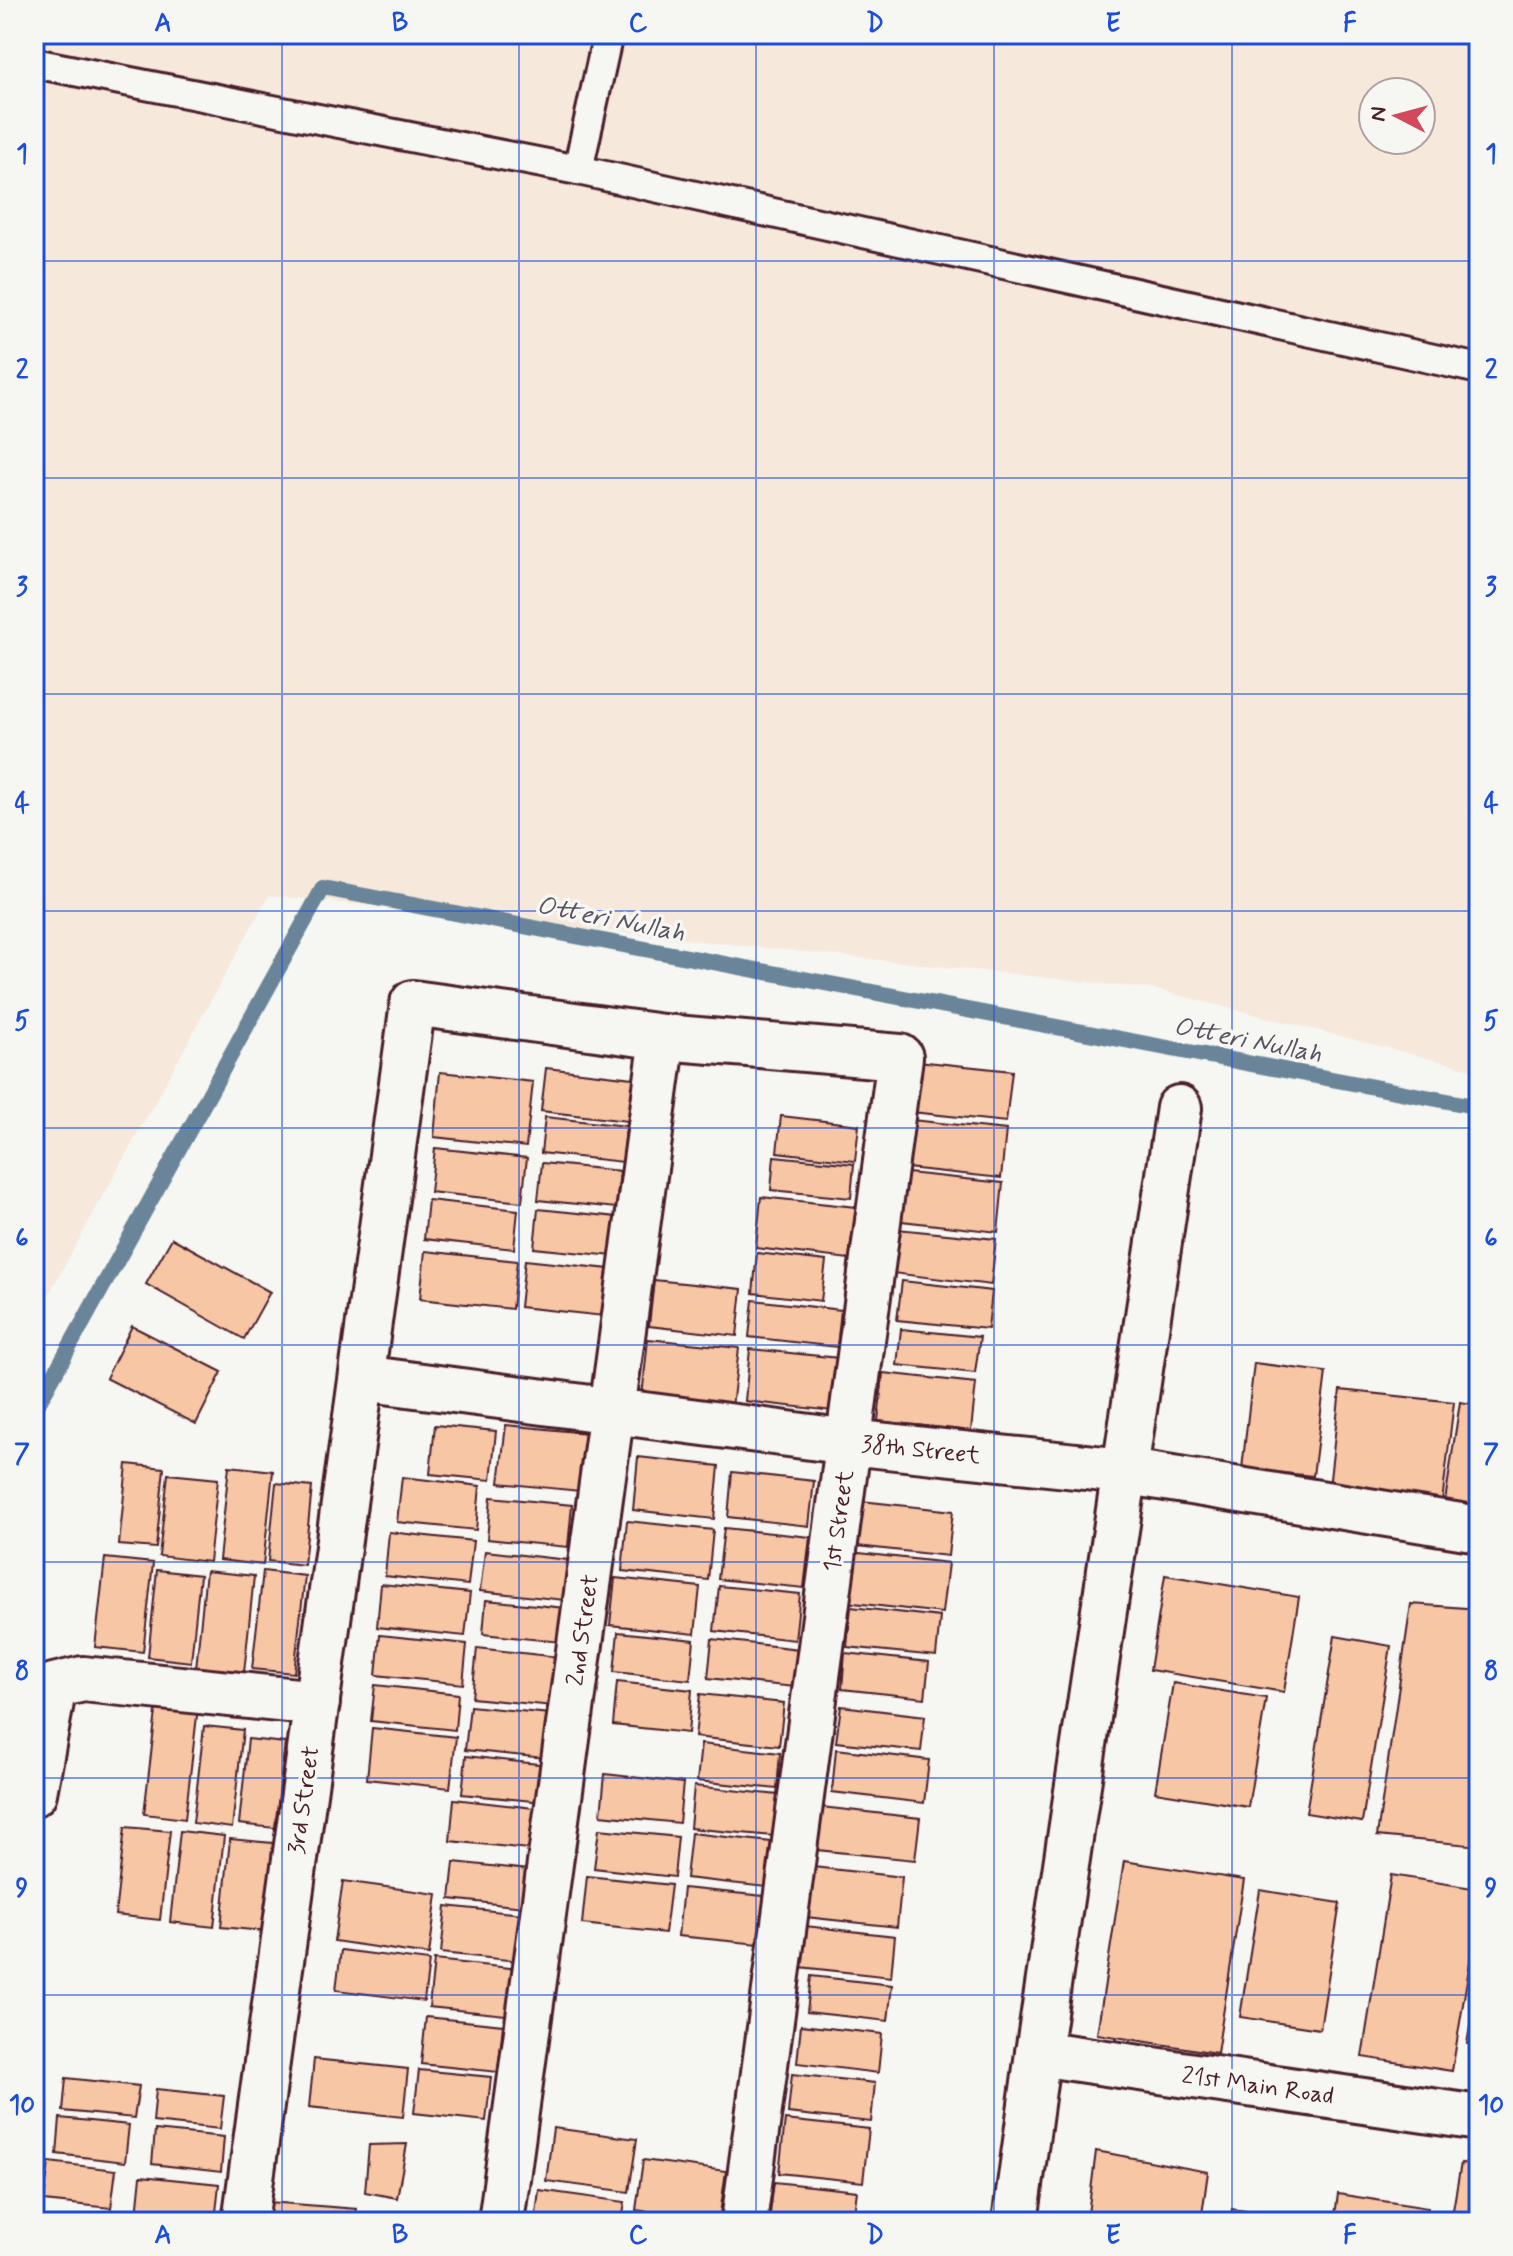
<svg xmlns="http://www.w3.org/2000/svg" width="1513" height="2256" font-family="Mynerve,sans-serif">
<rect width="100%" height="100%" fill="#f6f6f2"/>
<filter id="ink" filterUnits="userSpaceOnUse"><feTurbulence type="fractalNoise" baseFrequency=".0125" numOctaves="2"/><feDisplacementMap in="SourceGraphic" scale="16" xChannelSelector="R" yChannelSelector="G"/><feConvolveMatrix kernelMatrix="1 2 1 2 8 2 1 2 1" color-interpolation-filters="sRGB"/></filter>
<g filter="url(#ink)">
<path fill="#f6e8db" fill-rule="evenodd" d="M34,34H1479V1071L1154,989L269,895L34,1321ZM1373,92H1421V140H1373Z"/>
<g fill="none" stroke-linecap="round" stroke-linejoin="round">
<path stroke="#6b8599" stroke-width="16" d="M34,1411L323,888L1479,1107"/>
</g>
<g fill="#f6c6a5" stroke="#4a1f2b" stroke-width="2">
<path d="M917,1061L1012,1071L1006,1122L912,1112Z"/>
<path d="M546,1068L641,1079L636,1122L541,1111Z"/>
<path d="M440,1072L533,1082L526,1147L434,1137Z"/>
<path d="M781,1116L859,1125L855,1161L777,1152Z"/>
<path d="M545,1117L626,1126L623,1162L541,1153Z"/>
<path d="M912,1120L1006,1130L1001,1178L907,1168Z"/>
<path d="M435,1148L527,1158L522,1202L430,1192Z"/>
<path d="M774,1156L854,1164L851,1198L771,1190Z"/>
<path d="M542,1163L620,1171L616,1208L538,1200Z"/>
<path d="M898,1172L1003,1183L998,1232L893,1220Z"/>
<path d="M761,1197L856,1207L849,1259L756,1248Z"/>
<path d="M428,1200L518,1210L514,1249L424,1239Z"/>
<path d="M538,1209L617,1217L613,1256L534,1248Z"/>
<path d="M897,1229L996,1239L991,1285L892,1273Z"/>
<path d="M172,1238L270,1292L244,1339L146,1284Z"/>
<path d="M425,1251L517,1261L512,1309L420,1299Z"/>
<path d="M757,1253L826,1261L821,1301L753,1293Z"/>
<path d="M525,1260L609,1269L604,1316L520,1307Z"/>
<path d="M654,1280L742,1289L737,1336L649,1326Z"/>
<path d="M902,1281L992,1291L988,1329L897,1320Z"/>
<path d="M753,1300L841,1310L837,1347L749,1337Z"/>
<path d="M132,1326L222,1372L196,1424L106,1378Z"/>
<path d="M901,1329L980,1337L975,1373L897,1365Z"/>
<path d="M648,1339L739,1348L732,1407L642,1397Z"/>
<path d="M750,1349L839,1358L833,1411L745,1401Z"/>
<path d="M1254,1363L1326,1372L1313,1476L1242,1469Z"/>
<path d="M883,1373L976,1383L971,1431L878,1421Z"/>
<path d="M1340,1390L1454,1402L1442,1502L1329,1488Z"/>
<path d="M1460,1402L1479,1405V1513L1444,1508Z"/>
<path d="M435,1425L496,1431L491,1480L430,1474Z"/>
<path d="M506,1425L586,1433L580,1491L499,1483Z"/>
<path d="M638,1457L719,1466L714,1519L633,1510Z"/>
<path d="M127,1464L164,1468L156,1548L119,1545Z"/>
<path d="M229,1466L273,1471L263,1565L219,1560Z"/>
<path d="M732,1472L814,1481L809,1526L728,1517Z"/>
<path d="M168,1474L218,1479L209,1562L159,1556Z"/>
<path d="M402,1477L480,1486L476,1530L397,1522Z"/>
<path d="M276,1483L312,1487L304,1565L268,1561Z"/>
<path d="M491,1497L572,1505L568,1547L487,1539Z"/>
<path d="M861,1501L953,1511L948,1556L857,1546Z"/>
<path d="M627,1521L713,1530L708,1580L622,1571Z"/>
<path d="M724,1528L810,1537L804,1588L718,1579Z"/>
<path d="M389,1532L473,1541L468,1585L385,1576Z"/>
<path d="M485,1551L568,1560L564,1600L480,1591Z"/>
<path d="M850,1552L948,1563L942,1613L845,1602Z"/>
<path d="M105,1558L153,1563L143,1652L95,1647Z"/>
<path d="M157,1570L200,1575L191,1662L148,1657Z"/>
<path d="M206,1571L254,1576L244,1673L196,1668Z"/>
<path d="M263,1571L305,1576L294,1673L252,1669Z"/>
<path d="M1165,1575L1299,1597L1284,1692L1150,1670Z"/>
<path d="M615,1578L700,1587L695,1634L610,1625Z"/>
<path d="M381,1584L470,1593L465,1636L377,1627Z"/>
<path d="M719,1586L800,1594L795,1640L714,1631Z"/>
<path d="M486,1600L565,1608L561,1642L483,1634Z"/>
<path d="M1411,1604L1479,1609V1846L1377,1836Z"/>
<path d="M851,1607L940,1617L936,1656L847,1647Z"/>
<path d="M618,1632L694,1640L690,1680L614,1672Z"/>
<path d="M380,1635L467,1644L463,1684L376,1675Z"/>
<path d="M1335,1636L1391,1646L1362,1822L1306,1813Z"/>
<path d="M712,1639L799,1649L795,1687L708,1678Z"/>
<path d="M477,1648L558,1657L553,1706L472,1698Z"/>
<path d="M845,1653L929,1662L925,1698L842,1689Z"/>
<path d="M617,1682L692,1690L688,1733L613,1725Z"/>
<path d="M1173,1683L1266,1698L1248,1807L1155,1792Z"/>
<path d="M375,1685L458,1694L455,1730L371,1721Z"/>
<path d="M700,1694L784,1703L779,1746L695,1737Z"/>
<path d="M157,1703L198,1707L185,1819L144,1814Z"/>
<path d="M470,1706L550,1714L545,1758L465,1750Z"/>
<path d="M841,1706L925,1716L921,1751L836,1742Z"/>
<path d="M204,1726L243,1730L232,1828L193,1823Z"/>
<path d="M372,1728L456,1737L450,1788L367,1779Z"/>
<path d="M248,1739L285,1743L275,1828L239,1824Z"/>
<path d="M701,1744L780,1753L777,1789L697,1781Z"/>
<path d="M836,1749L929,1760L924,1803L832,1792Z"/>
<path d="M466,1756L547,1765L543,1802L462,1794Z"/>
<path d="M605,1774L683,1783L679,1823L601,1815Z"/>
<path d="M694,1786L778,1795L773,1836L690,1828Z"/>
<path d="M454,1799L542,1809L538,1850L450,1841Z"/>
<path d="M821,1807L920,1818L915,1860L817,1850Z"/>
<path d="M125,1827L170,1831L160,1920L115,1915Z"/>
<path d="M599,1829L678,1837L674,1877L594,1868Z"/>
<path d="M180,1831L224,1836L214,1927L170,1922Z"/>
<path d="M691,1833L771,1842L766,1887L686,1878Z"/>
<path d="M230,1839L273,1843L263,1931L221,1927Z"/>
<path d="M1124,1861L1244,1880L1217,2053L1097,2034Z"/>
<path d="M454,1862L528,1870L524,1907L450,1899Z"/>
<path d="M813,1867L902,1877L897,1927L806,1917Z"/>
<path d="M1391,1875L1479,1889V1907L1452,2071L1362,2057Z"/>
<path d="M587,1876L671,1885L665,1933L582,1924Z"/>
<path d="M343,1881L437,1894L429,1955L334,1941Z"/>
<path d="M683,1888L764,1896L759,1944L678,1936Z"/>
<path d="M1260,1890L1340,1903L1320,2029L1240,2017Z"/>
<path d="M446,1906L522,1914L517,1961L441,1953Z"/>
<path d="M805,1926L895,1936L891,1977L800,1967Z"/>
<path d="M341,1950L429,1961L424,2001L336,1990Z"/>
<path d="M434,1960L520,1969L515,2016L429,2007Z"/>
<path d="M1479,1972V2046L1467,2044Z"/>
<path d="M811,1976L892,1985L888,2021L807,2012Z"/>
<path d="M426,2017L503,2025L498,2072L421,2064Z"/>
<path d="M801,2025L882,2034L878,2073L797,2063Z"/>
<path d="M314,2059L408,2069L403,2117L309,2107Z"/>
<path d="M419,2070L491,2077L486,2121L414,2113Z"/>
<path d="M792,2074L875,2083L871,2122L788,2113Z"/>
<path d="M66,2078L139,2086L134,2118L63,2111Z"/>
<path d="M156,2089L224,2096L220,2129L153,2122Z"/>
<path d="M60,2118L129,2125L125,2162L57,2154Z"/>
<path d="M785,2120L869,2129L863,2182L779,2173Z"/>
<path d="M553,2128L637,2139L629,2192L546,2181Z"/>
<path d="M155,2130L224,2137L221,2172L152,2164Z"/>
<path d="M407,2144L397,2198L365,2192L369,2145Z"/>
<path d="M1096,2151L1208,2172L1201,2222H1087Z"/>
<path d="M643,2160L726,2171L719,2222L636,2210Z"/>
<path d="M49,2162L116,2170L111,2208L44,2201Z"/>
<path d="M1461,2163L1479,2166V2222H1451Z"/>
<path d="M141,2176L219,2184L215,2222L137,2215Z"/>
<path d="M774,2182L857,2191L853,2222H769Z"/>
<path d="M539,2190L625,2202L622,2222H535Z"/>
<path d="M1338,2194L1428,2208L1426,2222H1334Z"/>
<path d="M268,2202L357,2209L355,2222H269Z"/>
<path d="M1232,2209L1312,2221V2222H1230Z"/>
</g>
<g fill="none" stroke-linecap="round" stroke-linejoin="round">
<defs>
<g id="service">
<path d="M34,63L578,170L1479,369"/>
<path d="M578,170L608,34"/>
</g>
<g id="minor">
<path d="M362,1378L849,1442L1123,1471L1479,1529"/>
<path d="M34,1793L54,1686L83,1679L317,1703"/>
<path d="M245,2222L413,1003L663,1037L900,1057L744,2222"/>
<path d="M501,2222L663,1037"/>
</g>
<g id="tertiary">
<path d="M1038,2053L1479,2118"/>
<path d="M1015,2222L1038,2053L1179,1108"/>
</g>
</defs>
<use href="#service" stroke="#4a1f2b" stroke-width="34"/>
<use href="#minor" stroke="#4a1f2b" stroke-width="50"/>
<use href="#tertiary" stroke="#4a1f2b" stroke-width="50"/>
<use href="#service" stroke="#f6f6f2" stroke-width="28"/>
<use href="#minor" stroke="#f6f6f2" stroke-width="44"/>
<use href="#tertiary" stroke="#f6f6f2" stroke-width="44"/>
</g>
</g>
<path fill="none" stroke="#1d4ed8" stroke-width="2" stroke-opacity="0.55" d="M282,34V2222M519,34V2222M756,34V2222M994,34V2222M1232,34V2222M34,261H1479M34,478H1479M34,694H1479M34,911H1479M34,1128H1479M34,1345H1479M34,1562H1479M34,1778H1479M34,1995H1479"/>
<g text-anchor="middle" stroke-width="7" stroke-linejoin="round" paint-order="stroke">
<g font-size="24" fill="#4a1f2b" stroke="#f6f6f2">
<text transform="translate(921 1449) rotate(6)" y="8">38th Street</text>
<text transform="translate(838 1521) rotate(-82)" y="8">1st Street</text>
<text transform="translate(582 1630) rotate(-82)" y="8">2nd Street</text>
<text transform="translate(303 1800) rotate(-82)" y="8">3rd Street</text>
<text transform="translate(1258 2085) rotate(8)" y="8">21st Main Road</text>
</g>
<g font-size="26" font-style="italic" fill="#5a5262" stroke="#f6f6f2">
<text transform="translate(611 918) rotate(11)" y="9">Otteri Nullah</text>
<text transform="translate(1248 1039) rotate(11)" y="9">Otteri Nullah</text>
</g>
</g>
<rect width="1513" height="2256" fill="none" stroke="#f6f6f2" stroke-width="88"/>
<g transform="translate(1397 116) rotate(276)"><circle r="38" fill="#f6f6f2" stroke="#b1a0a2" stroke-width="2"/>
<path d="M0-6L14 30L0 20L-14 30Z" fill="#d1495b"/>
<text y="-12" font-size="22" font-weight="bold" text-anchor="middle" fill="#4a1f2b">N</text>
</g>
<rect x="44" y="44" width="1425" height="2168" fill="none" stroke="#1d4ed8" stroke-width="3"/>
<g font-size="26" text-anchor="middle" font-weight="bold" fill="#1d4ed8">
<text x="163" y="31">A</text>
<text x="400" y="31">B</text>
<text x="638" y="31">C</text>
<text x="875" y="31">D</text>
<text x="1113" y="31">E</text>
<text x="1350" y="31">F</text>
<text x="22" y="162">1</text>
<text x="1491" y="162">1</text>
<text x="22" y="378">2</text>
<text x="1491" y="378">2</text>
<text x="22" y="595">3</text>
<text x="1491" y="595">3</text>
<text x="22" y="812">4</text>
<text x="1491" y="812">4</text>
<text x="22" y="1029">5</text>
<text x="1491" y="1029">5</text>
<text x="22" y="1246">6</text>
<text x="1491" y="1246">6</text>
<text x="22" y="1462">7</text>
<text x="1491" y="1462">7</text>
<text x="22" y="1679">8</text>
<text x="1491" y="1679">8</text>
<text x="22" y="1896">9</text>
<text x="1491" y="1896">9</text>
<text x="22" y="2113">10</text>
<text x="1491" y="2113">10</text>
<text x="163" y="2243">A</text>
<text x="400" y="2243">B</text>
<text x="638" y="2243">C</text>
<text x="875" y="2243">D</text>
<text x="1113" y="2243">E</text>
<text x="1350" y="2243">F</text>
</g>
</svg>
